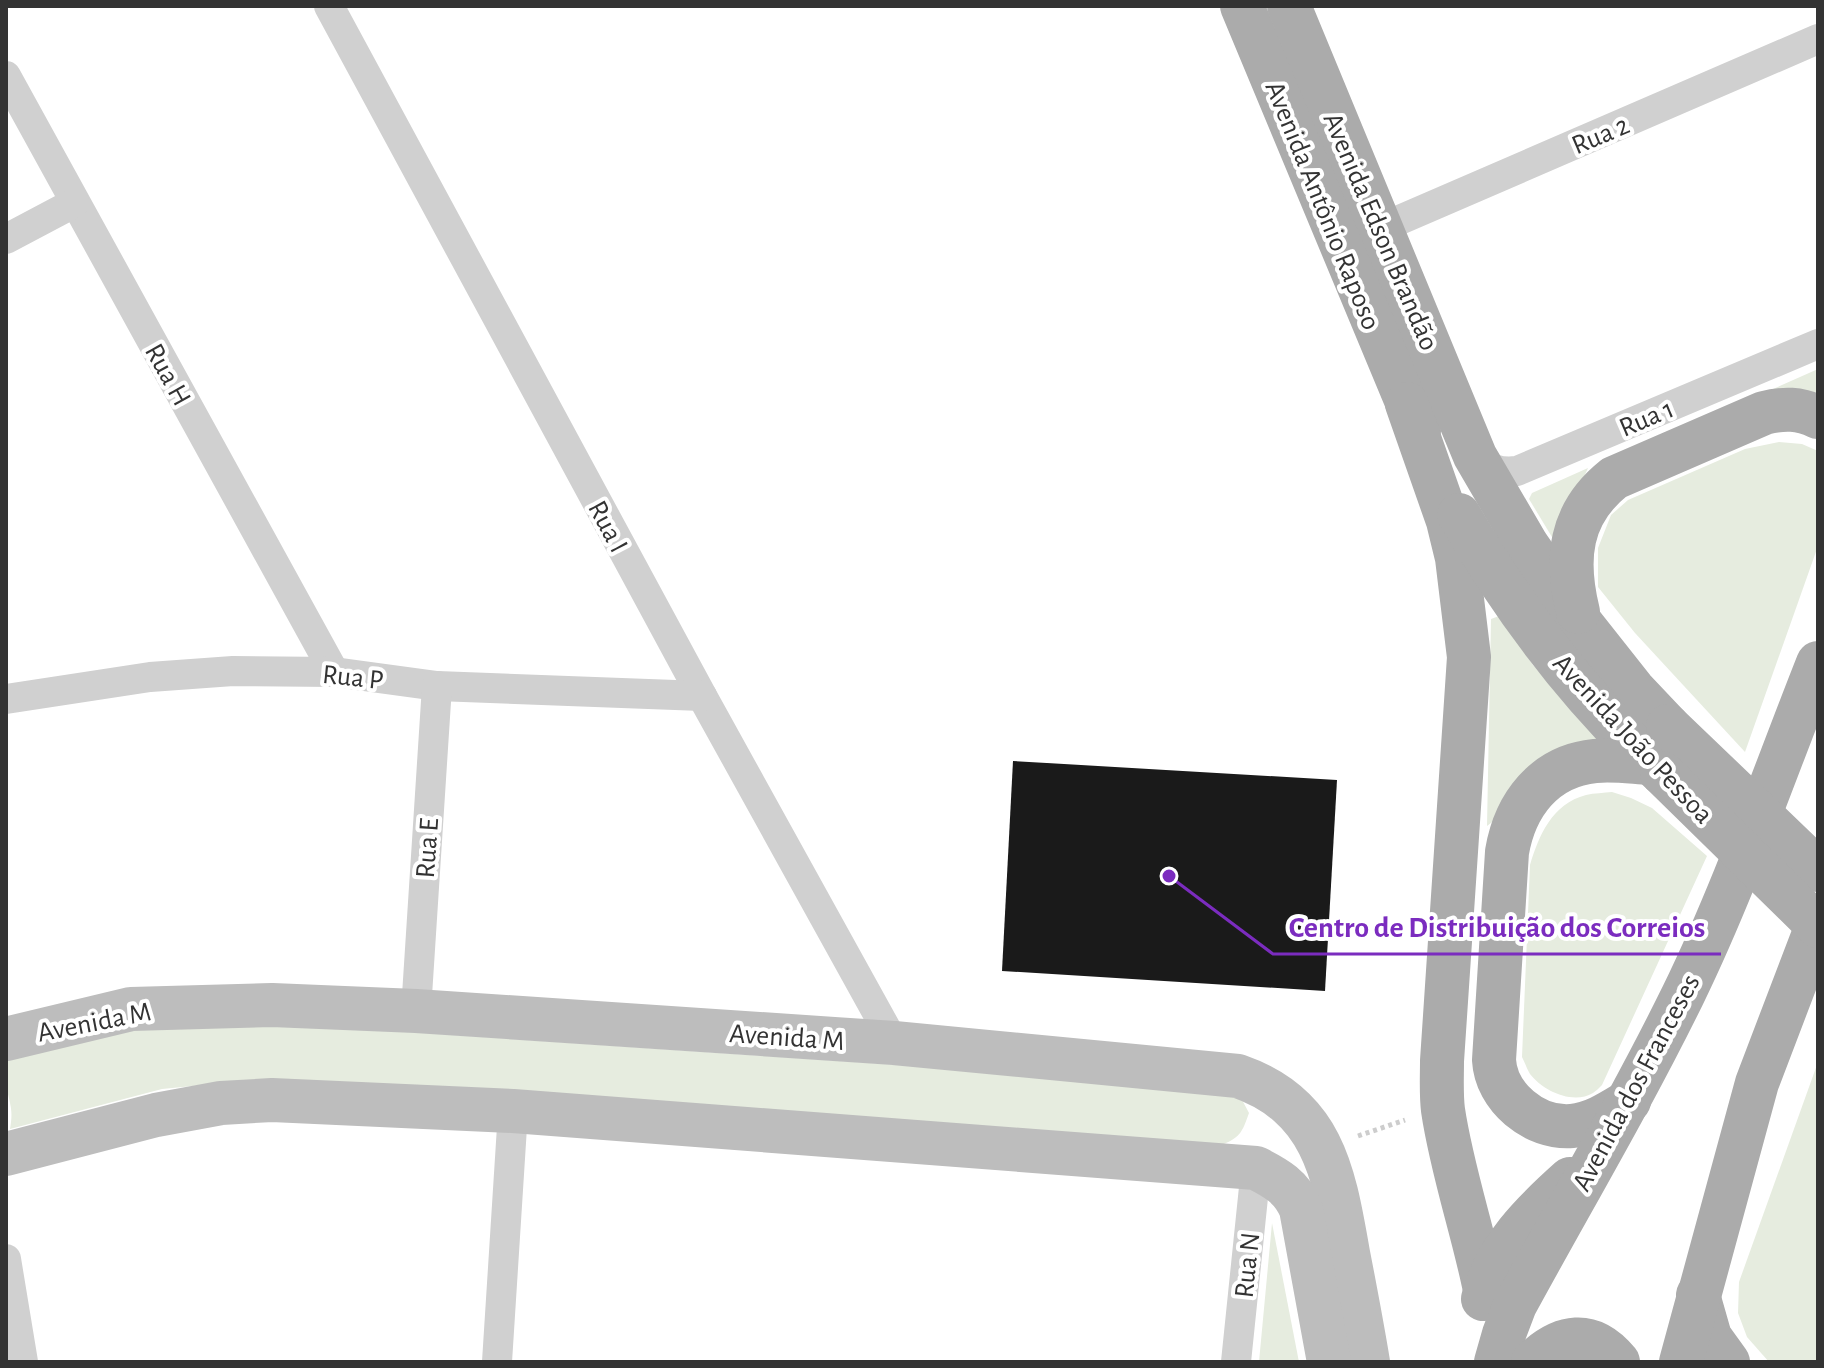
<svg xmlns="http://www.w3.org/2000/svg" width="1824" height="1368" font-family="'Alegreya Sans',sans-serif">
<rect width="100%" height="100%" fill="#fff"/>
<g fill="#e6ecdf">
<path d="M1818,369V393L1773,389Z"/>
<path d="M1779,442L1802,444L1818,451V546L1745,752L1635,633L1598,587V548L1611,515L1628,500L1745,449Z"/>
<path d="M1588,468L1555,542L1529,499L1532,493Z"/>
<path d="M1499,616L1533,665L1598,740L1487,826L1491,619Z"/>
<path d="M1612,792L1631,798L1652,808L1707,856L1602,1085C1599,1088 1596,1091 1593,1093C1573,1105 1543,1091 1530,1074C1527,1069 1525,1063 1522,1057L1530,865C1539,835 1552,804 1586,795C1594,793 1604,793 1612,792Z"/>
<path d="M215,1019L1226,1087L1240,1096L1249,1113C1242,1133 1240,1138 1219,1146L234,1082L162,1089L10,1129C13,1112 11,1107 7,1090C4,1080 6,1068 6,1057L133,1023Z"/>
<path d="M1818,1062V1362H1769L1747,1337L1738,1313L1739,1282Z"/>
<path d="M1272,1223L1299,1362H1259Z"/>
</g>
<path fill="#1a1a1a" d="M1013,761L1337,780L1325,991L1002,971Z"/>
<g fill="none" stroke-linecap="round" stroke-linejoin="round">
<path stroke="#cdcdcd" stroke-width="5" stroke-dasharray="4 4" stroke-linecap="butt" d="M1358,1136L1405,1120"/>
<g stroke="#d0d0d0" stroke-width="30">
<path d="M329,6L702,696L894,1043"/>
<path d="M6,76L334,672"/>
<path d="M1381,228L1818,39"/>
<path d="M6,239L74,203"/>
<path d="M1475,456C1491,469 1497,473 1517,471L1818,344"/>
<path d="M6,699L150,677L233,671L334,672L437,686L702,696"/>
<path d="M416,1011L437,686"/>
<path d="M6,1259L23,1362"/>
<path d="M497,1362L513,1111"/>
<path d="M1236,1362L1256,1168"/>
</g>
<g stroke="#bdbdbd" stroke-width="44">
<path d="M6,1039L131,1009L272,1005L416,1011L894,1043L1238,1076C1324,1106 1334,1174 1348,1253C1355,1289 1362,1326 1368,1362"/>
<path d="M6,1154L156,1115L221,1103L272,1100L513,1111L1256,1168C1276,1178 1292,1187 1301,1209L1329,1362"/>
</g>
<g stroke="#ababab" stroke-width="44">
<path d="M1242,6L1419,431"/>
<path d="M1289,6L1475,456L1527,545L1580,622L1633,689L1668,726"/>
<path d="M1407,404L1448,521L1457,558L1469,657L1442,1061C1442,1077 1441,1094 1443,1110C1452,1171 1473,1230 1485,1290"/>
<path d="M1459,515C1514,610 1581,699 1662,773"/>
<path d="M1578,612C1565,559 1569,514 1614,478L1764,413C1784,408 1799,408 1818,417"/>
<path d="M1629,1101C1611,1112 1593,1124 1572,1126C1534,1129 1496,1097 1494,1060L1507,852C1515,805 1544,766 1595,761C1613,759 1632,762 1650,763"/>
<path d="M1698,1295L1710,1337L1728,1362"/>
<path d="M1483,1299C1495,1249 1533,1212 1570,1179"/>
<path d="M1496,1362L1504,1334L1515,1305C1571,1202 1631,1101 1683,995C1735,888 1774,774 1818,663"/>
<path d="M1533,1362C1561,1335 1591,1329 1618,1362"/>
<path d="M1681,1362L1757,1083L1818,923"/>
</g>
<g stroke="#ababab" stroke-width="44">
<path d="M1668,726L1818,870"/>
<path d="M1662,773L1818,926"/>
</g>
</g>
<g text-anchor="middle" stroke-width="8" stroke-linejoin="round" paint-order="stroke">
<g font-size="28" fill="#333" stroke="#fff">
<text transform="translate(1600 134) rotate(-23)" y="10">Rua 2</text>
<text transform="translate(1324 205) rotate(68)" y="10">Avenida Antônio Raposo</text>
<text transform="translate(1382 231) rotate(67)" y="10">Avenida Edson Brandão</text>
<text transform="translate(169 374) rotate(61)" y="10">Rua H</text>
<text transform="translate(1646 417) rotate(-23)" y="10">Rua 1</text>
<text transform="translate(609 526) rotate(62)" y="10">Rua I</text>
<text transform="translate(353 676) rotate(6)" y="10">Rua P</text>
<text transform="translate(1634 738) rotate(47)" y="10">Avenida João Pessoa</text>
<text transform="translate(426 848) rotate(-86)" y="10">Rua E</text>
<text transform="translate(94 1021) rotate(-11)" y="10">Avenida M</text>
<text transform="translate(787 1036) rotate(4)" y="10">Avenida M</text>
<text transform="translate(1635 1082) rotate(-62)" y="10">Avenida dos Franceses</text>
<text transform="translate(1246 1265) rotate(-84)" y="10">Rua N</text>
</g>
</g>
<path fill="none" stroke="#7b2cbf" stroke-width="3" d="M1169 876L1273 954H1721"/>
<circle fill="#7b2cbf" stroke="#fff" stroke-width="3" cx="1169" cy="876" r="8"/>
<g font-size="30" text-anchor="middle" font-weight="bold" fill="#7b2cbf" stroke="#fff" stroke-width="8" stroke-linejoin="round" paint-order="stroke">
<text x="1497" y="937">Centro de Distribuição dos Correios</text>
</g>
<rect width="1824" height="1368" fill="none" stroke="#333333" stroke-width="16"/>
</svg>
